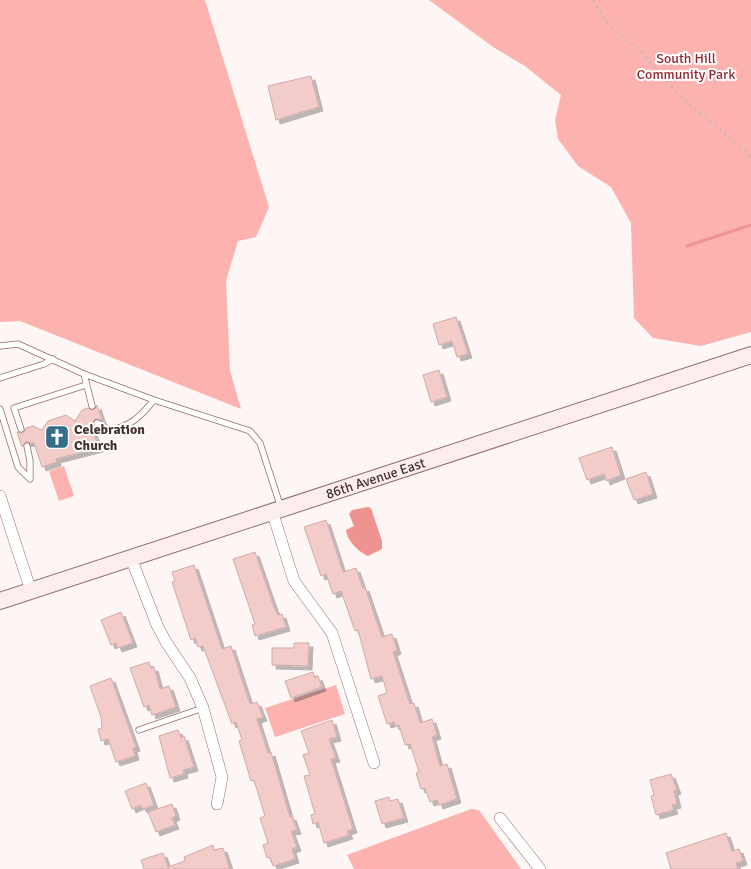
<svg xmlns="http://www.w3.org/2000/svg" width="751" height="869" font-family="Signika,sans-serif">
<defs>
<filter id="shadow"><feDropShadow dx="4" dy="4" stdDeviation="0" flood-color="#0004"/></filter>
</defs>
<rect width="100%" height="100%" fill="#fef5f5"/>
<g fill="#fcb2af">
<path d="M0,0H205L269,207L256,237L238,241L226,281L230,371L241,409L20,321L0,322Z"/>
<path d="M429,0H751V332L701,346L653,338L634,318L631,223L611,187L578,166L558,139L555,120L561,95L525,66L493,47Z"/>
<path d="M64,466L74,496L59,501L49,471Z"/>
<path d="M336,685L345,714L275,737L265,708Z"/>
<path d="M471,809L479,810L521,869H354L347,855Z"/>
</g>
<path fill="#ef9390" d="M368,507L371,508L382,541V549L368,556C359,552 347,541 346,530L354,526L349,514L352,510Z"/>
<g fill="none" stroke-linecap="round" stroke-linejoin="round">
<path stroke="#ef9390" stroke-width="3" d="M687,246L751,225"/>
</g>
<g fill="#f3cbc8" stroke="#d1aaa8" filter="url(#shadow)">
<path d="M311,76L319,107L276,120L268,86Z"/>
<path d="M456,317L468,354L457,357L452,341L439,345L433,324Z"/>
<path d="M439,370L447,397L431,402L423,375Z"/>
<path d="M97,405L102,420L95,419L91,425L99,448L56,459L57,462L42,467L34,443L26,442L22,447L17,432L23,433L26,428L33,426L42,430L48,421L66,415L75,421L82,410L88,408L94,410Z"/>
<path d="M612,447L621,475L606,481L604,474L587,480L579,458Z"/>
<path d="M646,472L653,494L634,500L626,479Z"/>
<path d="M326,520L343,572L356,568L363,588L365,587L382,637L392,634L397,650L393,652L410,704L414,703L420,723L432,719L437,735L432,737L440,766L447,764L457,799L439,805L437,800L430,802L425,788L421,789L416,773L419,772L410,744L405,745L399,725L395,726L394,722L387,724L378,696L387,693L382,676L371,679L358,630L355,631L341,591L333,594L326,574L321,576L304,527Z"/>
<path d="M255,552L274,607L278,615L282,614L286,627L255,636L252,625L255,624L233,559Z"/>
<path d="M194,565L222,649L231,646L250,704L257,702L263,717L257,719L268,753L271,752L290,817L292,816L297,830L291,831L297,847L292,849L295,859L273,866L270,857L267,858L263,845L268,843L260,818L265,816L254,780L251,781L239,741L242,740L236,722L232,724L203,646L198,647L195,638L191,640L172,582L175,581L172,572Z"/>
<path d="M121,612L133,643L118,648L116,643L111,645L101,620Z"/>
<path d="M294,643H309L308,666L272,665V648H294Z"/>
<path d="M149,662L151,668L154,667L160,689L169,686L176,707L152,715L149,705L144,707L130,668Z"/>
<path d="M313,672L315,678L318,676L322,687L291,698L285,681Z"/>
<path d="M111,678L136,747L133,748L135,756L116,762L108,739L101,741L98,729L102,728L101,717L90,686Z"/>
<path d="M332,720L337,737L329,739L336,758L331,759L353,829L347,831L349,835L324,843L318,822L313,824L311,815L315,814L304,776L310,775L303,755L309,753L301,731Z"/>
<path d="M178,730L181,738L184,736L194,767L183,770L184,774L170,778L159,736Z"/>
<path d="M671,774L677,790L674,791L677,804L672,805L674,810L656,815L651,796L654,795L650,780Z"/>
<path d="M146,783L154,805L143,809L141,805L132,809L125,791Z"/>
<path d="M389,797L390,801L398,799L404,818L382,824L375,801Z"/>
<path d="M172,804L176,816L172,818L175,825L156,832L148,812Z"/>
<path d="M726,833L732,851L739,849L743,861L736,863L738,869H671L666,853Z"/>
<path d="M213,845L214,850L223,848L230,869H144L141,860L163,853L168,867L185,861L184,857Z"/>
</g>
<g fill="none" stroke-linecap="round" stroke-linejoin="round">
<defs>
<g id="lane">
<path d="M0,346L18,344L84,374"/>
<path d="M0,378L44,364L53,359"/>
<path d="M92,406L84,374L154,400L250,431L260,443L281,508"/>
<path d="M0,409L18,467L30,479V461L27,446"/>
<path d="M97,423L110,430C130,427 141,416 154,400"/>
<path d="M21,429L14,408L86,385"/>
<path d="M139,730L203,708"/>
</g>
<g id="street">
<path d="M0,496L31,591"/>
<path d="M272,511L294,581L332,633L374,763"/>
<path d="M131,558L157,625L166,642L190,678L203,708L222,777L217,804"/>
<path d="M500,818L540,869"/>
</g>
<g id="secondary">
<path id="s1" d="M0,601L751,355"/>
</g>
</defs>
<use href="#lane" stroke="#926e6c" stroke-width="7"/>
<use href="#street" stroke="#926e6c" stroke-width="12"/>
<use href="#secondary" stroke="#926e6c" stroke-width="18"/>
<path stroke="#c5baba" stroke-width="2" stroke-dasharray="2.5 4" stroke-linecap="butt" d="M593,0L609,26L641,51L678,94L751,156"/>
<use href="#lane" stroke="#fff" stroke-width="5.5"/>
<use href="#street" stroke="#fff" stroke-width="11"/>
<use href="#secondary" stroke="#feeded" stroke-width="16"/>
</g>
<defs>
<symbol id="church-square" viewBox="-11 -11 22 22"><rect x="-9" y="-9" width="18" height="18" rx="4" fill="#366d88" stroke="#fff"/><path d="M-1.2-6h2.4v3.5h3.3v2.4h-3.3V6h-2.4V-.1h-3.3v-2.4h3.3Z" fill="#fff"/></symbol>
</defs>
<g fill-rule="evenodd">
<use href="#church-square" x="43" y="423" width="28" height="28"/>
</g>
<g text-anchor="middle" stroke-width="4" stroke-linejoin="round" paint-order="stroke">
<g font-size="14" fill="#93282f" stroke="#fff">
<text x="686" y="63">South Hill<tspan x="686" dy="16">Community Park</tspan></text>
</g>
<g font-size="14" font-weight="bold" fill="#433332" stroke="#fff" text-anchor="start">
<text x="74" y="434">Celebration<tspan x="74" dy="16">Church</tspan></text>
</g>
<g font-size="14" fill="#433332" stroke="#fff">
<text dy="5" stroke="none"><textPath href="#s1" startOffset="395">86th Avenue East</textPath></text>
</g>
</g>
</svg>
